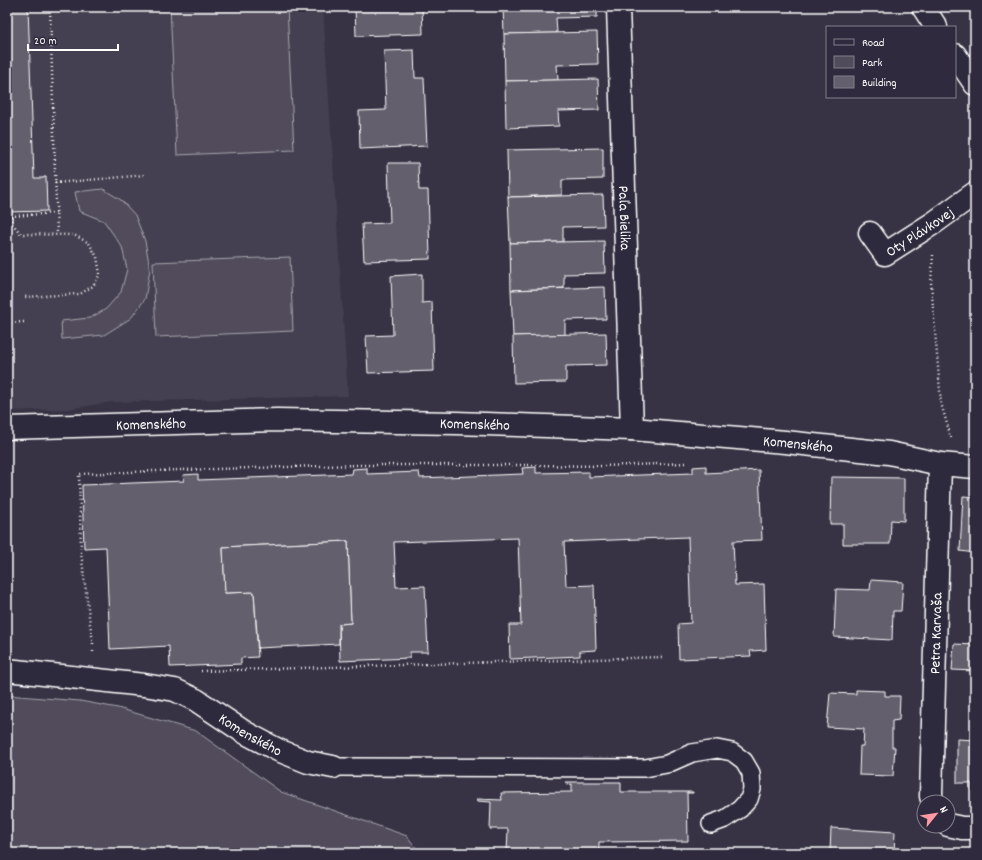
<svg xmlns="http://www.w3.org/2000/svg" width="982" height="860" font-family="Dekko,sans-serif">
<rect width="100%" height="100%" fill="#373345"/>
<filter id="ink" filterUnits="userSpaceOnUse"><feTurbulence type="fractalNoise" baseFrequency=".025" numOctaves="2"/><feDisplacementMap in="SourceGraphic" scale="8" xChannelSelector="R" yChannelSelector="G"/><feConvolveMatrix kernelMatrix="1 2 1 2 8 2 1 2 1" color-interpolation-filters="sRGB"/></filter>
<g filter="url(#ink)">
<path fill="#444051" d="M7,7H323L348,396L112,402L67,409L7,411Z"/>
<g fill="#514c5c" stroke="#a8a6ae">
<path d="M170,7H287L294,150L177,155Z"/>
<path d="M103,189L121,200L135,215L145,241L150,269L145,299L131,318L104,335L62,339L61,321L90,318L106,309L121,292L127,269L122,247L104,221L79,211L75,192Z"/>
<path d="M290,257L293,331L156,337L153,262Z"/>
<path d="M7,695L80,701L118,708L196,731L281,792L407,836L420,853H7Z"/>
</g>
<g fill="#635f6d" stroke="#fff">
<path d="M7,7H28L34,178H44V177H46L47,211L7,212Z"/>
<path d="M355,7H422L423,34L356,36Z"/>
<path d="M503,7H597V17L556,18L557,33L504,34Z"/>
<path d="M597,32L598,64L557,65L558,80L505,81L504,34Z"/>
<path d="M414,50L415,78H424L427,146L360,149L359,111L386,110L384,51Z"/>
<path d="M598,79L599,110L558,111L559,126L506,128L505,81Z"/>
<path d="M603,148V179L562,180V195L508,197L507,150Z"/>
<path d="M388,163H418L419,190H428L430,259L364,261L362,224L390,223Z"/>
<path d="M603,195L604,226L563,227V242L510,243L508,197Z"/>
<path d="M604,241L605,273L564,274V288L511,290L510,243Z"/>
<path d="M422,274V303L432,302L434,371L368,373L366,336L393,335L391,276Z"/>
<path d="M605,287L606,319L565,320V335L513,336L511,290Z"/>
<path d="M606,333L607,365L566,366V382L514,383L513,336Z"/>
<path d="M706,466V473L759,470L762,540L733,541L735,585L764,584L766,650L750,651L751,656L679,659L678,624L691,623L688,537L564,542L566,586L594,585L596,650L580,651V656L510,659L509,625H521L518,538L394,542L396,587L425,586L428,652H410V658L340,661L339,624L351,623L348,541L223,547L225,593L254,592L258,657L241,658V664L170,667L169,646L110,649L106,547L84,548L82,485L184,481L183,475L198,474V480L352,474L353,469L367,468V474L419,472L420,478L523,474L522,468L536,467V473L589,472V477L693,473V467Z"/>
<path d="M831,477L904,478V521L891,520L890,544H843V524H830Z"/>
<path d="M963,496L975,497V553L960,551Z"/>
<path d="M348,541L351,623L339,624V644L258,648L254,592L225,593L223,547Z"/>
<path d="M871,580L903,582L901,611H893L892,640L834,637L836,589L870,590Z"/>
<path d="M954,644L975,645V671L952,670Z"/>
<path d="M856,690L885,691V696H900L899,720L892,721V747H895L893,776L859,775L860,746H863L864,729L827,727L830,693L856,694Z"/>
<path d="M957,739L975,740V791H971V783H957Z"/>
<path d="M566,782H621V792H693V793H687L688,841L599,842V853H507L508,829H490L491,802L477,801V799L502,800L501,793L572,792V784L567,785Z"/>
<path d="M831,828L895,832L894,853H830Z"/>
</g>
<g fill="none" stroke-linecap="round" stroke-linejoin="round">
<defs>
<path id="lane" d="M333,767L645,768L667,764L692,753L717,749L732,752L744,761L751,773L752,789L749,799L740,809L725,819L711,824"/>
<g id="street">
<path id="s1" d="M618,7L632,429"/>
<path d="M923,7L936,27"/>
<path d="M955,55L975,84"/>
<path id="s2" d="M870,233L885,254L935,222L975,193"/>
<path id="s3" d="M7,428L277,420L456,423L632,429L785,442L889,453L940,464L975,467"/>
<path id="s4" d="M7,670L144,685L175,690L196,700L244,732L278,750L308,762L333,767"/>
<path id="s5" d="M933,802L931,796L940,464"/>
<path d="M948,825L962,828H975"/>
</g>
</defs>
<use href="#lane" stroke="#fff" stroke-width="20"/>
<use href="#street" stroke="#fff" stroke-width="25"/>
<g stroke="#fff" stroke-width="2.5" stroke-dasharray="1 3" stroke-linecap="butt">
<path d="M50,7L57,234"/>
<path d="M55,183L145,175"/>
<path d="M10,212L11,222L21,234L74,235L89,243L97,257L100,274L93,286L80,294L23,297"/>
<path d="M11,216L56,213"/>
<path d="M933,255L931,282L941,403L951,438"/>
<path d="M7,323L25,322"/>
<path d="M93,652V641L90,624L81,552L79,474L180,470L359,465H529L602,466L687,463"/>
<path d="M201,671L662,657"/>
</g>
<use href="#lane" stroke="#2f2a3d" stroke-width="17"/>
<use href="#street" stroke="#2f2a3d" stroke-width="22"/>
</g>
</g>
<g text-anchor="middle" stroke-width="4" stroke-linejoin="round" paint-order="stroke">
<g font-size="15" fill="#fff" stroke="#2f2a3d">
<text dy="5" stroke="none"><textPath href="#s1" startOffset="211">Paľa Bielika</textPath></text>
<text dy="5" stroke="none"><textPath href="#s2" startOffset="67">Oty Plávkovej</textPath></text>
<text dy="5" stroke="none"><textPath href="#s3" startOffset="144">Komenského</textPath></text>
<text dy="5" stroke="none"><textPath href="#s3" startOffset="468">Komenského</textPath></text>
<text dy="5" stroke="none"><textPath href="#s3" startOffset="792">Komenského</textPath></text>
<text dy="5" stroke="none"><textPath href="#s5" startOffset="169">Petra Karvaša</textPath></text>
<text dy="5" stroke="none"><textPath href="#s4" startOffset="257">Komenského</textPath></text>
</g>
</g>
<rect width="982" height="860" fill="none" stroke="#2f2a3d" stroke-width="24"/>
<rect x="12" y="12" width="958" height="836" fill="none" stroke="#fff" stroke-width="1.5" filter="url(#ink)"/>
<rect x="826" y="26" width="130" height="72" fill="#2f2a3d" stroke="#827f8b"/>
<rect x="834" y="39" width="20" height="6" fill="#2f2a3d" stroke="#827f8b"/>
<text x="862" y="46" font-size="12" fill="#ffffff">Road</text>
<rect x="834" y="56" width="20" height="12" fill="#514c5c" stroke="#827f8b"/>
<text x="862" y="66" font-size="12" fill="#ffffff">Park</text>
<rect x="834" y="76" width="20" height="12" fill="#635f6d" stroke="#827f8b"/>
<text x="862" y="86" font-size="12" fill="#ffffff">Building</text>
<g transform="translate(936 814) rotate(60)"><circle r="19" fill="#2f2a3d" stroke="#827f8b"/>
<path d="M0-3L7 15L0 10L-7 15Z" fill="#ff9aa2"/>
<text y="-6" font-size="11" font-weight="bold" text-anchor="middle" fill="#ffffff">N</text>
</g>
<path d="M28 44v6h90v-6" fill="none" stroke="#ffffff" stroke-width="2"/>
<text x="34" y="44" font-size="12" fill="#ffffff" stroke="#2f2a3d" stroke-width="3" paint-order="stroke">20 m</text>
</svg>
